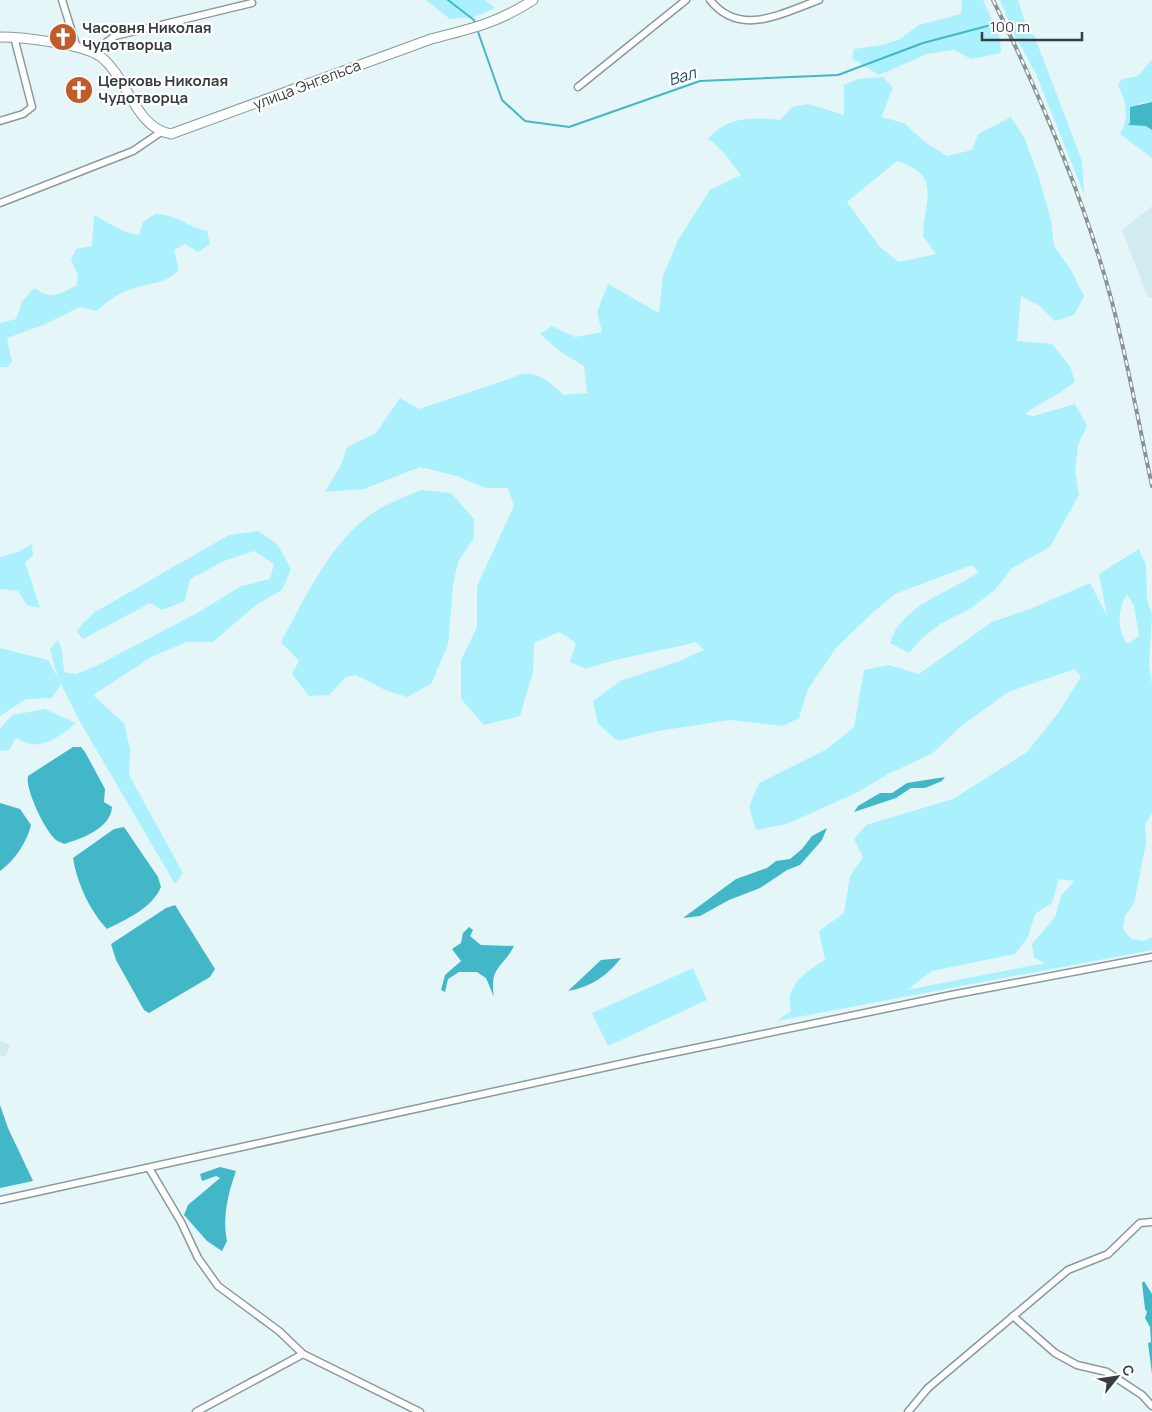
<svg xmlns="http://www.w3.org/2000/svg" width="1152" height="1412" font-family="Manrope,sans-serif">
<rect width="100%" height="100%" fill="#e5f6f9"/>
<g fill="#d2ebf0">
<path d="M1152,206V297L1148,298L1122,230Z"/>
<path d="M0,1041L10,1045L5,1057L0,1055Z"/>
</g>
<g fill="#aaf1fd" fill-rule="evenodd">
<path d="M426,0H485L495,8L474,17L450,19Z"/>
<path d="M962,0H983L1000,38L1001,53L971,59L954,50L927,54L879,75L852,58L854,49L883,45L900,39L919,25L961,14Z"/>
<path d="M1000,0H1018L1028,32L1034,35L1082,161L1084,194L1036,74L1013,32Z"/>
<path d="M1152,59V102L1139,103L1128,125L1146,126L1152,130V158L1120,134C1130,119 1126,101 1118,85L1122,79L1138,76Z"/>
<path d="M883,77L893,88L881,117L904,123L926,143L947,156L972,150L978,134L1011,117L1025,139L1038,175L1051,220L1054,246L1071,270L1084,296L1074,315L1055,321L1040,306L1021,296L1017,341L1052,344L1070,366L1075,382C1059,395 1040,402 1025,414L1033,416L1075,404L1087,426L1078,445L1075,471L1079,495L1050,547L1012,568L995,590L971,608L940,624L921,639L909,653L890,643C901,605 949,593 979,572L972,565L895,594L869,616L836,648L808,689L799,718L783,726L730,720L658,731L618,741L598,724L593,701L620,681L677,662L704,650L696,642C659,652 621,656 586,669L570,662L576,643L559,632L534,643L533,672L520,716L484,725L461,699V660L477,627V586L514,506L508,488H485L457,476L420,467L364,489L325,492L341,465L347,447L376,433L400,398L419,409L509,379C533,366 546,379 564,395L587,393L584,366L561,352L540,334L552,326L575,337L602,332L597,312L608,284L659,313L663,276L678,240L710,190L741,175C729,160 724,150 708,139C728,116 751,117 780,120L792,107L808,104L844,115V85L858,79ZM897,161C943,176 924,199 923,236L936,254L899,262L880,247L847,202Z"/>
<path d="M155,214C179,215 185,226 207,231L210,244L198,252L185,244L174,250L179,270C164,284 155,282 137,287C120,292 108,300 97,311L80,307L43,325L7,338L12,362L7,367H0V323L16,319L22,302L34,288C53,301 59,294 77,285L78,275L71,260L76,249L92,246L94,215L125,232L139,235L143,222Z"/>
<path d="M421,490L451,493L474,519V538L458,562L453,585L448,645L431,684L407,697L385,690L356,675L346,677L329,695L309,696L292,674L299,661L281,642C304,600 327,549 366,518C382,505 402,498 421,490Z"/>
<path d="M258,531L277,544L291,569L282,590L256,605L213,642H187L153,656L93,695L124,723L130,749L129,775L183,873L175,884L79,720L61,684L52,698L26,699L0,716V648L48,660L58,678L50,649L58,640L62,651L64,672L76,674L96,666L199,612L241,586L270,579L274,564L254,551L224,561L190,579L185,601L162,610L150,603L83,639L77,632L81,625L95,612L229,535Z"/>
<path d="M32,544L33,556L25,562L40,608L27,605L18,591L0,589V557L18,552Z"/>
<path d="M1139,549L1146,565L1147,599L1152,615L1149,664L1152,685V813L1145,824L1146,843L1134,903L1125,916L1123,929L1131,939L1144,941L1152,937V950L777,1021L791,1011C784,987 806,971 825,960L819,931L844,913L850,876L863,857L854,839L866,825L953,799L1027,752L1059,712L1081,677L1075,669L1008,692L960,727L933,753L888,774L858,792L787,824L756,830L749,807L759,783L827,749L854,727L864,670L889,665L919,674L992,622L1030,609L1090,583L1107,616L1099,574ZM1127,594L1134,606L1139,636L1128,644C1116,631 1118,608 1127,594ZM1059,879L1074,881L1061,896L1055,917L1032,944L1034,958L1045,963L907,990L932,971L1015,954L1028,937L1035,914L1052,903Z"/>
<path d="M45,709L76,723C66,732 46,747 32,744C27,744 21,740 16,738L9,750L0,751V729L12,715Z"/>
<path d="M693,968L707,1000L608,1046L592,1013Z"/>
</g>
<g fill="#41b7c8">
<path d="M1152,102V130L1146,126L1128,125L1130,122V107Z"/>
<path d="M73,747H81L85,752L105,789L104,802L112,807C111,828 81,839 64,844C61,842 56,841 54,838C44,828 25,789 28,776Z"/>
<path d="M945,777L942,781L925,788H911L896,798L854,812L858,806L880,793H892L907,783Z"/>
<path d="M0,803L20,809L31,825C27,842 14,861 0,871Z"/>
<path d="M124,827L158,877L161,887C152,908 127,919 107,929C90,911 77,883 73,858L114,829Z"/>
<path d="M827,828L822,840L800,865L787,870L760,888L729,900L700,916L683,918L736,879L767,868L776,861L790,859L802,849L812,836Z"/>
<path d="M175,905L215,969L210,977L149,1013L144,1010L116,960L111,944L166,908Z"/>
<path d="M469,927L473,930L470,936L481,945L514,946C503,968 489,966 494,997L486,978L477,972H459L448,979L445,992L441,990L445,975L461,961L452,949L461,943L463,933Z"/>
<path d="M621,958C607,976 591,987 568,991L601,960Z"/>
<path d="M0,1105L8,1128L33,1181L0,1188Z"/>
<path d="M220,1167L236,1171C228,1193 222,1218 227,1241L222,1251L207,1241L184,1215L188,1205L220,1178L216,1176L202,1181L200,1174Z"/>
<path d="M1144,1281L1152,1294V1374L1148,1343L1151,1342L1150,1327L1145,1318L1147,1312L1145,1309L1142,1283Z"/>
</g>
<g fill="none" stroke-linecap="round" stroke-linejoin="round">
<g stroke="#41b7c8" stroke-width="2">
<path d="M448,0L474,20L476,25"/>
<path d="M477,29L502,100L525,121L569,127L700,81L838,75L923,43L991,25"/>
</g>
<defs>
<g id="street">
<path d="M62,0L77,48"/>
<path d="M710,0C740,38 782,13 819,0"/>
<path d="M93,52L115,36L252,3"/>
<path d="M578,87L686,0"/>
<path d="M0,121L23,114L32,107L14,37"/>
<path d="M0,203L133,151L161,132"/>
<path d="M149,1168L181,1222L198,1258L218,1286L279,1331L303,1354L420,1412"/>
<path d="M0,1200L643,1059L951,995L1152,957"/>
<path d="M1013,1316L1055,1353L1077,1365L1107,1372L1142,1395L1152,1406"/>
<path d="M196,1412L303,1354"/>
<path d="M908,1412L928,1388L1068,1270L1108,1254L1140,1223L1152,1222"/>
</g>
<path id="secondary" d="M0,37C22,37 84,44 101,57C128,78 135,128 171,134L431,39C470,29 498,23 533,0"/>
</defs>
<use href="#street" stroke="#8a999c" stroke-width="9"/>
<use href="#secondary" stroke="#8a999c" stroke-width="11"/>
<use href="#street" stroke="#fff" stroke-width="6"/>
<use href="#secondary" stroke="#fff" stroke-width="9"/>
<defs>
<path id="rail" d="M993,0C1041,97 1084,197 1112,302C1128,363 1139,425 1152,486"/>
</defs>
<use href="#rail" stroke="#879394" stroke-width="4"/>
<use href="#rail" stroke="#fff" stroke-width="2" stroke-dasharray="5.5" stroke-linecap="butt"/>
</g>
<defs>
<symbol id="church-disc" viewBox="-11 -11 22 22"><circle r="9.5" fill="#c05b2a" stroke="#fff"/><path d="M-1.2-6h2.4v3.5h3.3v2.4h-3.3V6h-2.4V-.1h-3.3v-2.4h3.3Z" fill="#fff"/></symbol>
</defs>
<g fill-rule="evenodd">
<use href="#church-disc" x="47" y="21" width="32" height="32"/>
<use href="#church-disc" x="63" y="74" width="32" height="32"/>
</g>
<g text-anchor="middle" stroke-width="4.5" stroke-linejoin="round" paint-order="stroke">
<g font-size="15" font-weight="bold" fill="#373d3e" stroke="#fff" text-anchor="start">
<text x="82" y="33">Часовня Николая<tspan x="82" dy="17">Чудотворца</tspan></text>
<text x="98" y="86">Церковь Николая<tspan x="98" dy="17">Чудотворца</tspan></text>
</g>
<g font-size="15" fill="#373d3e" stroke="#fff">
<text transform="translate(307 85) rotate(-21)" y="5">улица Энгельса</text>
</g>
<g font-size="16" font-style="italic" fill="#21535a" stroke="#fff">
<text transform="translate(682 76) rotate(-17)" y="6">Вал</text>
</g>
</g>
<g transform="translate(1117 1377) rotate(60)" stroke="#ffffff" stroke-width="4" paint-order="stroke">
<path d="M0-4L9 19L0 12L-9 19Z" fill="#373d3e"/>
<text y="-8" font-size="14" font-weight="bold" text-anchor="middle" fill="#373d3e">С</text>
</g>
<path d="M982 32v8h100v-8" fill="none" stroke="#373d3e" stroke-width="2.5"/>
<text x="990" y="32" font-size="15" fill="#373d3e" stroke="#ffffff" stroke-width="4" paint-order="stroke">100 m</text>
</svg>
